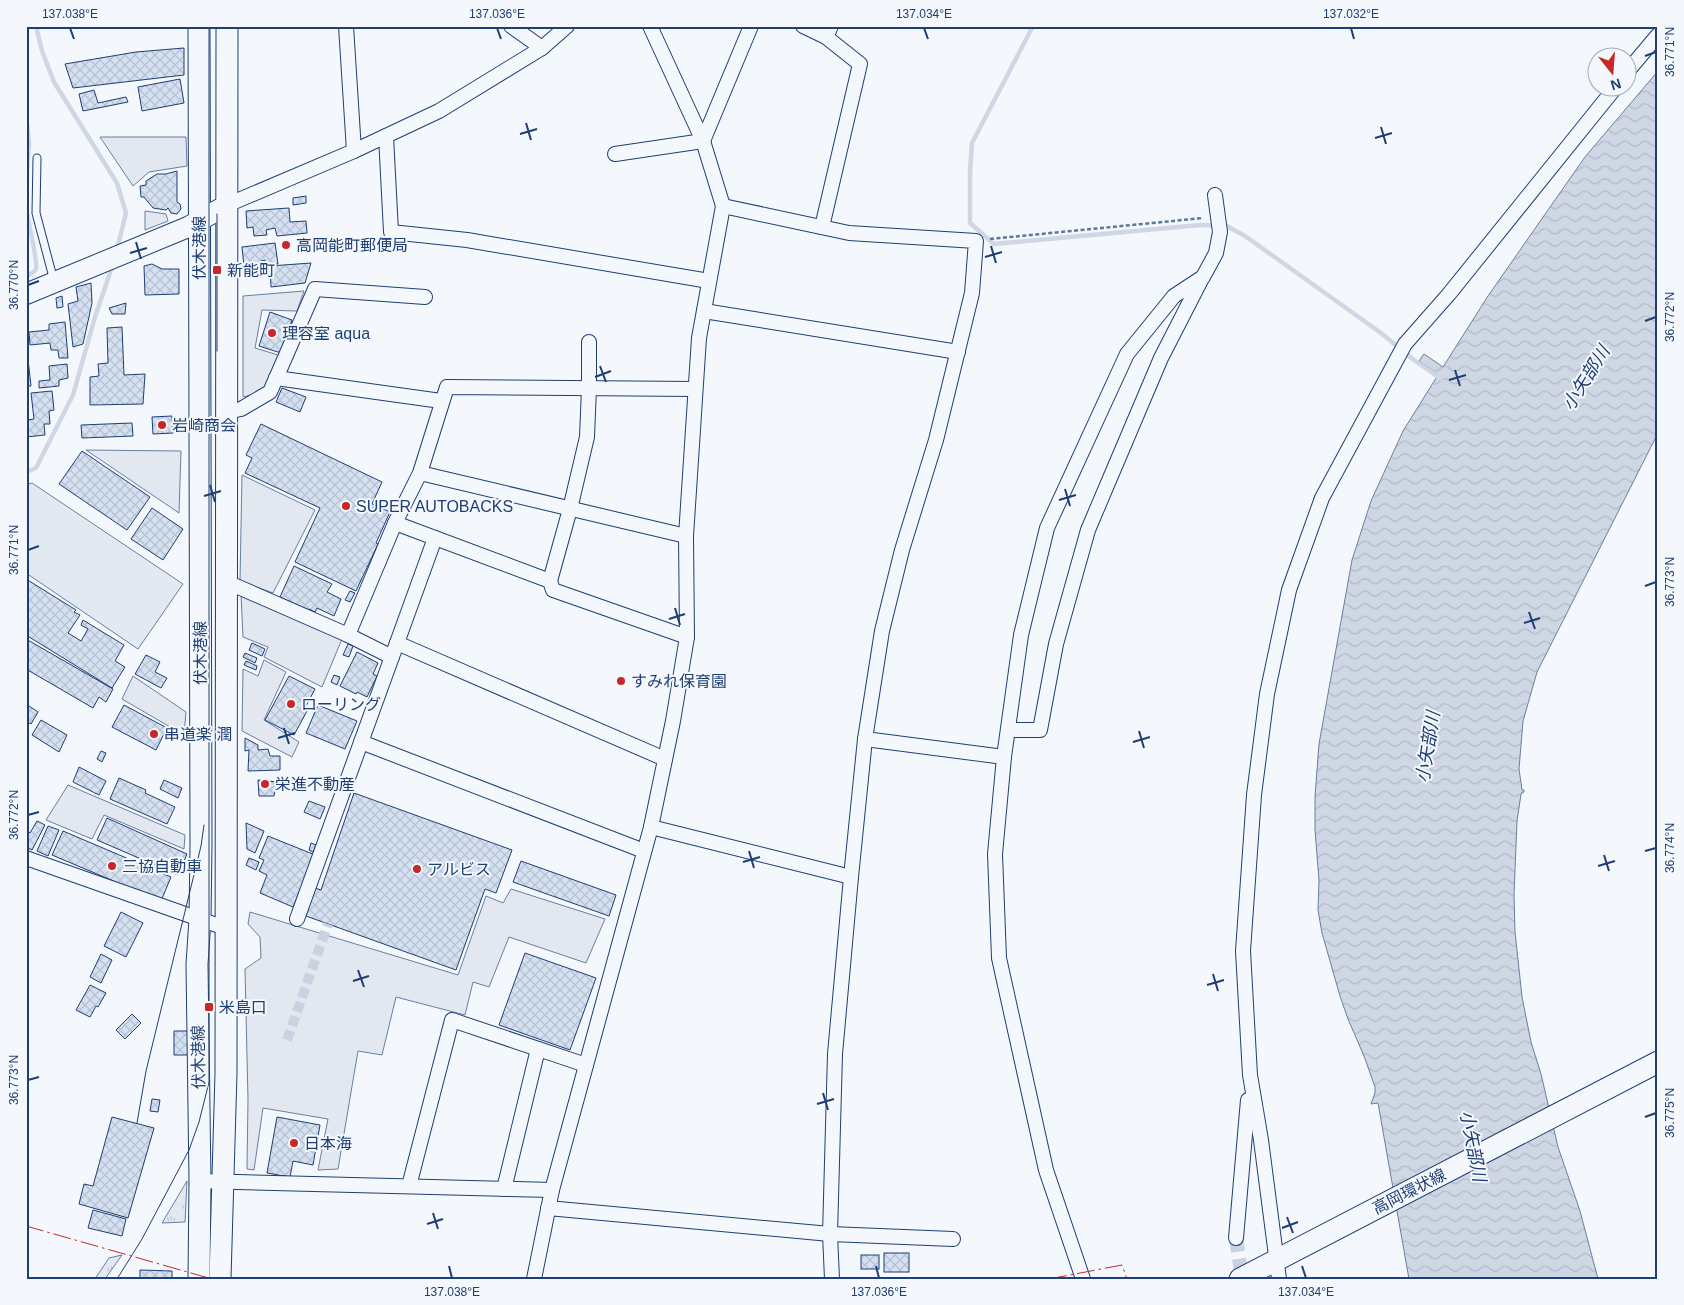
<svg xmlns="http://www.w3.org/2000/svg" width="1684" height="1305" font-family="Helvetica,'Noto Sans JP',sans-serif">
<defs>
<pattern id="grass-tufts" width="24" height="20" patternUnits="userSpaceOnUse" patternTransform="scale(1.25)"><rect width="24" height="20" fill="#e3e9f0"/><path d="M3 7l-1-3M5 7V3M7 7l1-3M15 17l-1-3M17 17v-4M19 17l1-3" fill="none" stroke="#c2c9d1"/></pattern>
<pattern id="water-waves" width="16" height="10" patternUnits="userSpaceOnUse" patternTransform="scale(1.25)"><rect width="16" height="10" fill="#cfd7e4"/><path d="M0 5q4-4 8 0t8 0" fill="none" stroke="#b1bac7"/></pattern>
<pattern id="building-cross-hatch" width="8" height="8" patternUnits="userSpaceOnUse" patternTransform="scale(1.25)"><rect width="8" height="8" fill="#d5e0f0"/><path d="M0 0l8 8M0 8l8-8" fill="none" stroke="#b6c1d1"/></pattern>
</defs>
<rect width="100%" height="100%" fill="#f4f7fb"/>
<g fill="url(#grass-tufts)" stroke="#687fa3">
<path d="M187,1181L185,1222L162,1223Z"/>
<path d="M122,1255L105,1279H95L109,1258Z"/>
</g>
<path fill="#e3e9f0" stroke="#687fa3" d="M32,483L183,584L138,649L26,573V485Z"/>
<g fill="#e3e8f0" stroke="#687fa3">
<path d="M100,137H186L187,166L149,172L133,186Z"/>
<path d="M145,211L166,214L168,221L145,230Z"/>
<path d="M304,291L297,311L262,310L255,348L278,355L266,391L243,397V296Z"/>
<path d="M86,450L181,451L179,513Z"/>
<path d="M242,475L315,510L273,593L240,581Z"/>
<path d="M241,594L342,639L322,687L264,657L268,647L243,637Z"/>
<path d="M264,660L286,672L264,720L299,742L292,757L242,731L243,669L258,676Z"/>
<path d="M133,676L186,712L184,735L122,699Z"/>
<path d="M68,785L185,835L184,849L104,815L92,839L46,820Z"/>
<path d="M511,889L605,919L586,963L509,937L489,987L473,982L465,1015L396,997L382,1055L358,1051L338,1169L318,1170L328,1119L263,1108L254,1170L247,1169L248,1100L245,969L261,958L260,937L248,924L250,912L458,975L486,896L503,903Z"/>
</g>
<path fill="url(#water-waves)" stroke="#687fa3" d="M1658,71V433L1537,672L1523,721L1519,769L1522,790H1524V792L1521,794L1517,821L1514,895L1515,932L1522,997L1531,1042L1541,1074L1558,1147L1580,1211L1598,1279H1409L1378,1103L1371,1104L1375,1093V1087L1364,1056L1348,1019L1340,996L1322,933L1318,910L1319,880L1315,830V796L1319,744L1352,560L1371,501L1403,431L1438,375L1419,361L1424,354L1443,367L1488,296L1585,157Z"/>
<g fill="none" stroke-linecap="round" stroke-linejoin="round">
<g stroke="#cfd7e4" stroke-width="4.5">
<path d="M36,26L42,51L54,82L117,183L126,213L117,249"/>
<path d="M1033,26L972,143L970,172V223L994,244L1200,225L1227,226L1245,236L1381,333L1414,360L1441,379"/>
<path d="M26,114L29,144L26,184"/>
<path d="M26,210C28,219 38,264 36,269C34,273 30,274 26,276"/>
<path d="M26,472L36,468L73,395L95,317L113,264"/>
</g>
</g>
<g fill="url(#building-cross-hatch)" stroke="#1d3f73">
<path d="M184,48V75L73,88L65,64L136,52Z"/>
<path d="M180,79L184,103L142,111L138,87Z"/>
<path d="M94,90L98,103L126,97L128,102L83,111L79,94Z"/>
<path d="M177,171V202L180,204L181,209L177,214L171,213L168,208L166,210L153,208L144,197H141L140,186L146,185V181L157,174H166Z"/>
<path d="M306,196V203L293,205V198Z"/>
<path d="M289,208L290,222L306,221L307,233L277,236L275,228L266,230L267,235L254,236L253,227L247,228L246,211Z"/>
<path d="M275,243L278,264L266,265L265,260L261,261V265L244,267L242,247Z"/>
<path d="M311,263L305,283L271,287L270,266Z"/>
<path d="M152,264L162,269H179V294L145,295L144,266Z"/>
<path d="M91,283L92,303L83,344L73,347L68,304L78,301L76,287Z"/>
<path d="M62,296L63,307L57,308L56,298Z"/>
<path d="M126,303L125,314H112L109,308Z"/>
<path d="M270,312L292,320L281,353L259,346Z"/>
<path d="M65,322L68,358H59L58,350H51L50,343L30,345L29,332L49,330V324Z"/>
<path d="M122,327L124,375L145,374L143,404L90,405V377L99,376L98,364L108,363L107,328Z"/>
<path d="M26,341L31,386H26Z"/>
<path d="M67,364L68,378L59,380V386L39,388V381L50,380L49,366Z"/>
<path d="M282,388L306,397L300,412L276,402Z"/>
<path d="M52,391L54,410L49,411L50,424H44L45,435L26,437V408L27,420L34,419L31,393Z"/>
<path d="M172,416L173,433L153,434L152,417Z"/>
<path d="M132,423L133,436L82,438L81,425Z"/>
<path d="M261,424L382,482L372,504L390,512L376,543L378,544L356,591L295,562L320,508L245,473L252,458L246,455Z"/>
<path d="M82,451L150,497L127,530L59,484Z"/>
<path d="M152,508L183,529L163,560L131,539Z"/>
<path d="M294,566L332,584L327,592L341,599L334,616L317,608L315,612L309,609V610L280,597Z"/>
<path d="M26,579L76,610L74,612L80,615L68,633L81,641L88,629L81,625L83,620L124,645L115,661L125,667L112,688L26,635Z"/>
<path d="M350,591L355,593L350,602L345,600Z"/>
<path d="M26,639L113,689L106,702L99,697L93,708L26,669Z"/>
<path d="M252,643L265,649L262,656L249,650Z"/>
<path d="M348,644L353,646L349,657L343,655Z"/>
<path d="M357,652L378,663L373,674L377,676L367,697L357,692L356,694L340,686Z"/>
<path d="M245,653L257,658L255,663L243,657Z"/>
<path d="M146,655L160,662L155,672L167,678L161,688L135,674Z"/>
<path d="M246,661L257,666L256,670L244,665Z"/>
<path d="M334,675L340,677L337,685L331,682Z"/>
<path d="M289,676L315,689L306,706L304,704L302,708L307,711L294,735L265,720Z"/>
<path d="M26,704L38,712L31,724L26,721Z"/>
<path d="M124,705L167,728L156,750L112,727Z"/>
<path d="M318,705L357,721L345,749L306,733Z"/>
<path d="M41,720L67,735L59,752L32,735Z"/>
<path d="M245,738L258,745V750L268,749L270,756H280V770L248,771L249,750L245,751Z"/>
<path d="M101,751L106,753L102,762L97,759Z"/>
<path d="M79,767L106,781L99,795L73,782Z"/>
<path d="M119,778L146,790L145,793L175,807L167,824L110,799Z"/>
<path d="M164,780L182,788L178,798L160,789Z"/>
<path d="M258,780L277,782L274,796H259Z"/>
<path d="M354,793L512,850L496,893L485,889L456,970L306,916L315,888L321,890Z"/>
<path d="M309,801L325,807L320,819L304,812Z"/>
<path d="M107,818L187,854L178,875L97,840Z"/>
<path d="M37,821L45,825L32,850L26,847V835L28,832L30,833Z"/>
<path d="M246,823L264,831L255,853L247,849Z"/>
<path d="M48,826L59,830L48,856L37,851Z"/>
<path d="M63,831L171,877L161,901L52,855Z"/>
<path d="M268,836L315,855L293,907L260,893L267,875L259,871L264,860L259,858Z"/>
<path d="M311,843L316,845L313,852L309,850Z"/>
<path d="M249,858L259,862L256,870L246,865Z"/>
<path d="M521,861L616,895L609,916L513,882Z"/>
<path d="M121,912L143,923L126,957L104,946Z"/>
<path d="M525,953L596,978L570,1050L499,1025Z"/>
<path d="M101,954L112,960L101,983L90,977Z"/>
<path d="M90,985L106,993L98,1007L96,1006L90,1017L76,1010Z"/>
<path d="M132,1014L141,1023L125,1039L116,1030Z"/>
<path d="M174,1031H190L191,1055H174Z"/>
<path d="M152,1099L160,1100L158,1112L150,1111Z"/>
<path d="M112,1117L154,1128L128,1218L79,1204L84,1184L93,1186Z"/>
<path d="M277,1117L320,1125L313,1165L293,1161L290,1177L267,1173Z"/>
<path d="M93,1210L126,1219L122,1236L88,1228Z"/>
<rect x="884" y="1253" width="25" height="19"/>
<rect x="861" y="1255" width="18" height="14"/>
<path d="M140,1270L172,1271V1279H140Z"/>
</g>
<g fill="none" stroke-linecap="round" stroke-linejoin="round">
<path stroke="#c9d2e0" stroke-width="10" stroke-dasharray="10 5" stroke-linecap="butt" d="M287,1040L328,924"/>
<path stroke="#c9d2e0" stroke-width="14" stroke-dasharray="14 7" stroke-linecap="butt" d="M1236,1238L1242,1279"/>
<defs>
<path id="service" d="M37,158L36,213L54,281"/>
<g id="minor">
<path d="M346,26L354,151"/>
<path d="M511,26L542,48"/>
<path d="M803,26L826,37L831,26"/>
<path d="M1626,73L1658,35"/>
<path d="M386,136L391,232L467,240L709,281"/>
<path d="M615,154L703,141L751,26"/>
<path d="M227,205L354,151L439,111L542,48L567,26"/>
<path d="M723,206L849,233L976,241L972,293L936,440L902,550L882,631L865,739L851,877L835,1054L830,1234L832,1279"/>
<path d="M822,227L860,64L826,37"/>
<path d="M704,311L958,352"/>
<path d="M276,378L441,401"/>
<path d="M226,412L241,409L270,392L315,289L425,297"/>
<path d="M420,473L686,536"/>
<path d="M395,523L550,581L553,590L687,637"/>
<path d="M550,581L570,509L587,437L589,388V342"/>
<path d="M226,583L236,586L348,635L392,657"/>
<path d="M348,635L395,523L420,473L447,387L695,389"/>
<path d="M397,643L665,759"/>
<path d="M1008,730H1040L1056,644L1088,530L1161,358L1202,278"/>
<path d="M865,739L1004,757"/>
<path d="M361,742L644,851"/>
<path d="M651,827L851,877"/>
<path d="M26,858L225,928"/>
<path d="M297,919L435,538"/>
<path d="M200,1181L552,1190"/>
<path d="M409,1186L452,1020L586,1065"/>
<path d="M504,1189L538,1049"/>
<path d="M548,1208L830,1234L953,1239"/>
<path d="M1236,1238L1248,1100"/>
<path d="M534,1279L552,1190L651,827L673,721L687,637L686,536L699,338L723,206L703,141L650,26"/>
<path d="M1083,1279L1046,1170L999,958L995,854L1004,757L1021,635L1047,528L1127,354L1174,296L1203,277L1216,253L1220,232L1215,195"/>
<path d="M1279,1279L1261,1140L1250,1075L1243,951L1254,795L1267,694L1289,590L1322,498L1405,344L1449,294L1615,88"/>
</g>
<path id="secondary" d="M26,294L188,227L227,205"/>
<g id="primary">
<path d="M199,26L201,846L200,919L197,964L200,1181L199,1279"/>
<path d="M220,1279L226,1073L227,26"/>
<path d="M1240,1279L1658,1062"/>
</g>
</defs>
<use href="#service" stroke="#1d3f73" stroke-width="9"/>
<use href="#minor" stroke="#1d3f73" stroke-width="16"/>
<use href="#secondary" stroke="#1d3f73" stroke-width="22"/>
<use href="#primary" stroke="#1d3f73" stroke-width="23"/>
<path stroke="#5e769c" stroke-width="2.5" stroke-dasharray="4 2.5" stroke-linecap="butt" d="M990,239L1203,218"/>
<use href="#service" stroke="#f4f7fb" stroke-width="7"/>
<use href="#minor" stroke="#f4f7fb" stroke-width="14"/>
<use href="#secondary" stroke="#f4f7fb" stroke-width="20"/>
<use href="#primary" stroke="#f4f7fb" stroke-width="21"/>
<g stroke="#1d3f73" stroke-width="1">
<path d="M217,351V214"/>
<path d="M137,1123L146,1071L201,846L204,825"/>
<path d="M117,1279L142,1239L189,1150L199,1122L209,1082V26"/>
</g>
<g stroke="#c62828" stroke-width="1" stroke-dasharray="18 4 2.5 4" stroke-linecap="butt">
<path d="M26,1226L212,1279"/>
<path d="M1049,1279L1122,1265L1127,1279"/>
</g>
</g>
<path fill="none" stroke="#1d3f73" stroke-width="2" d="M70,28L74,39M497,28L501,39M924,28L928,39M1351,28L1354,39M1645,56L1656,52M526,123L531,140M1381,127L1386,144M520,134L537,129M1375,138L1392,133M136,242L141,259M991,246L996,263M130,253L147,248M985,257L1002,252M28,285L39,281M1645,321L1656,317M600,366L606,382M1455,370L1460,386M595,377L611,371M1449,380L1466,375M210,485L215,502M1065,489L1070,506M204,496L221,491M1059,500L1076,495M28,550L39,546M1645,586L1656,582M675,608L680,625M1529,612L1535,629M669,619L685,614M1524,623L1540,618M284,728L289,744M1139,731L1144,748M278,738L295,733M1133,742L1150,737M28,815L39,812M749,851L754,868M1645,851L1656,848M1604,855L1609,871M743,862L760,857M1598,866L1615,861M358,970L364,987M1213,974L1218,991M353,981L369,976M1207,985L1224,980M28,1080L39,1077M823,1093L828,1110M817,1104L834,1099M1645,1117L1656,1113M433,1213L438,1229M1287,1217L1293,1233M427,1224L443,1219M1282,1228L1298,1222M449,1266L452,1278M876,1266L879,1278M1302,1266L1306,1278"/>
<g fill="#c62828" stroke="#f4f7fb" stroke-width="2">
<circle cx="286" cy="245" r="5"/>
<rect x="212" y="265" width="10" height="10" rx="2.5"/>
<circle cx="272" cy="333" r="5"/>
<circle cx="162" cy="425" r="5"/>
<circle cx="346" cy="506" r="5"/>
<circle cx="621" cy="681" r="5"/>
<circle cx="291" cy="704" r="5"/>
<circle cx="154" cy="734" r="5"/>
<circle cx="265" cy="784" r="5"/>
<circle cx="112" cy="866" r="5"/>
<circle cx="417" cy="869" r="5"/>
<rect x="204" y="1002" width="10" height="10" rx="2.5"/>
<circle cx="294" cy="1143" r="5"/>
</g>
<g text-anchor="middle" stroke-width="4" stroke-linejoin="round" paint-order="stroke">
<g font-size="16" fill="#1d3f73" stroke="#f4f7fb" text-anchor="start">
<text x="296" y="251">高岡能町郵便局</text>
<text x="227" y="276">新能町</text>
<text x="282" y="339">理容室 aqua</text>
<text x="172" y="431">岩崎商会</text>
<text x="356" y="512">SUPER AUTOBACKS</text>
<text x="631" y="687">すみれ保育園</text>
<text x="301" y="710">ローリング</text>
<text x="164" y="740">串道楽 潤</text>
<text x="275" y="790">栄進不動産</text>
<text x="122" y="872">三協自動車</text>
<text x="427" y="875">アルビス</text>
<text x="219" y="1013">米島口</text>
<text x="304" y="1149">日本海</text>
</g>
<g font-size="16" fill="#1d3f73" stroke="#f4f7fb">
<text transform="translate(199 248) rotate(-90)" y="6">伏木港線</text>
<text transform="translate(200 653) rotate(-90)" y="6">伏木港線</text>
<text transform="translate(198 1057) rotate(-91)" y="6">伏木港線</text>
<text transform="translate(1409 1191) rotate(-27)" y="6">高岡環状線</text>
</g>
<g font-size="18" font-style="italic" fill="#1d3f73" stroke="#f4f7fb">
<text transform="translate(1586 378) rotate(-58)" y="6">小矢部川</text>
<text transform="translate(1428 747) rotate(-81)" y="6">小矢部川</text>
<text transform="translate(1473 1146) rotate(79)" y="6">小矢部川</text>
</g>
</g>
<rect width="1684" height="1305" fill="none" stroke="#f4f7fb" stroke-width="55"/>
<g transform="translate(1612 72) rotate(163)"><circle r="24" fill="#f4f7fb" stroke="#9eadc5"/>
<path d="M0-4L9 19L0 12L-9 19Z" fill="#c62828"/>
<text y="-8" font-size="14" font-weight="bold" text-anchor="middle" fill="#1d3f73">N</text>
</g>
<rect x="28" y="28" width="1628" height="1250" fill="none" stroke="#1d3f73" stroke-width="2"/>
<g font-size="12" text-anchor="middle" fill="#1d3f73">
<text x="70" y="18">137.038°E</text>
<text x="497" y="18">137.036°E</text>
<text x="924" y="18">137.034°E</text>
<text x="1351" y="18">137.032°E</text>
<text transform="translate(1670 52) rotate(-90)" y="4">36.771°N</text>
<text transform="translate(14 285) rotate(-90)" y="4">36.770°N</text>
<text transform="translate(1670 317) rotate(-90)" y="4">36.772°N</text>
<text transform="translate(14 550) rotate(-90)" y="4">36.771°N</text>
<text transform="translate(1670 582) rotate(-90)" y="4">36.773°N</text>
<text transform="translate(14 815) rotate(-90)" y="4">36.772°N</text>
<text transform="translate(1670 848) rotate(-90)" y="4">36.774°N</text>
<text transform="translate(14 1080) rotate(-90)" y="4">36.773°N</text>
<text transform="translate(1670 1113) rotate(-90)" y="4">36.775°N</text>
<text x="452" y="1296">137.038°E</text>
<text x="879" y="1296">137.036°E</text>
<text x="1306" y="1296">137.034°E</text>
</g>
</svg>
